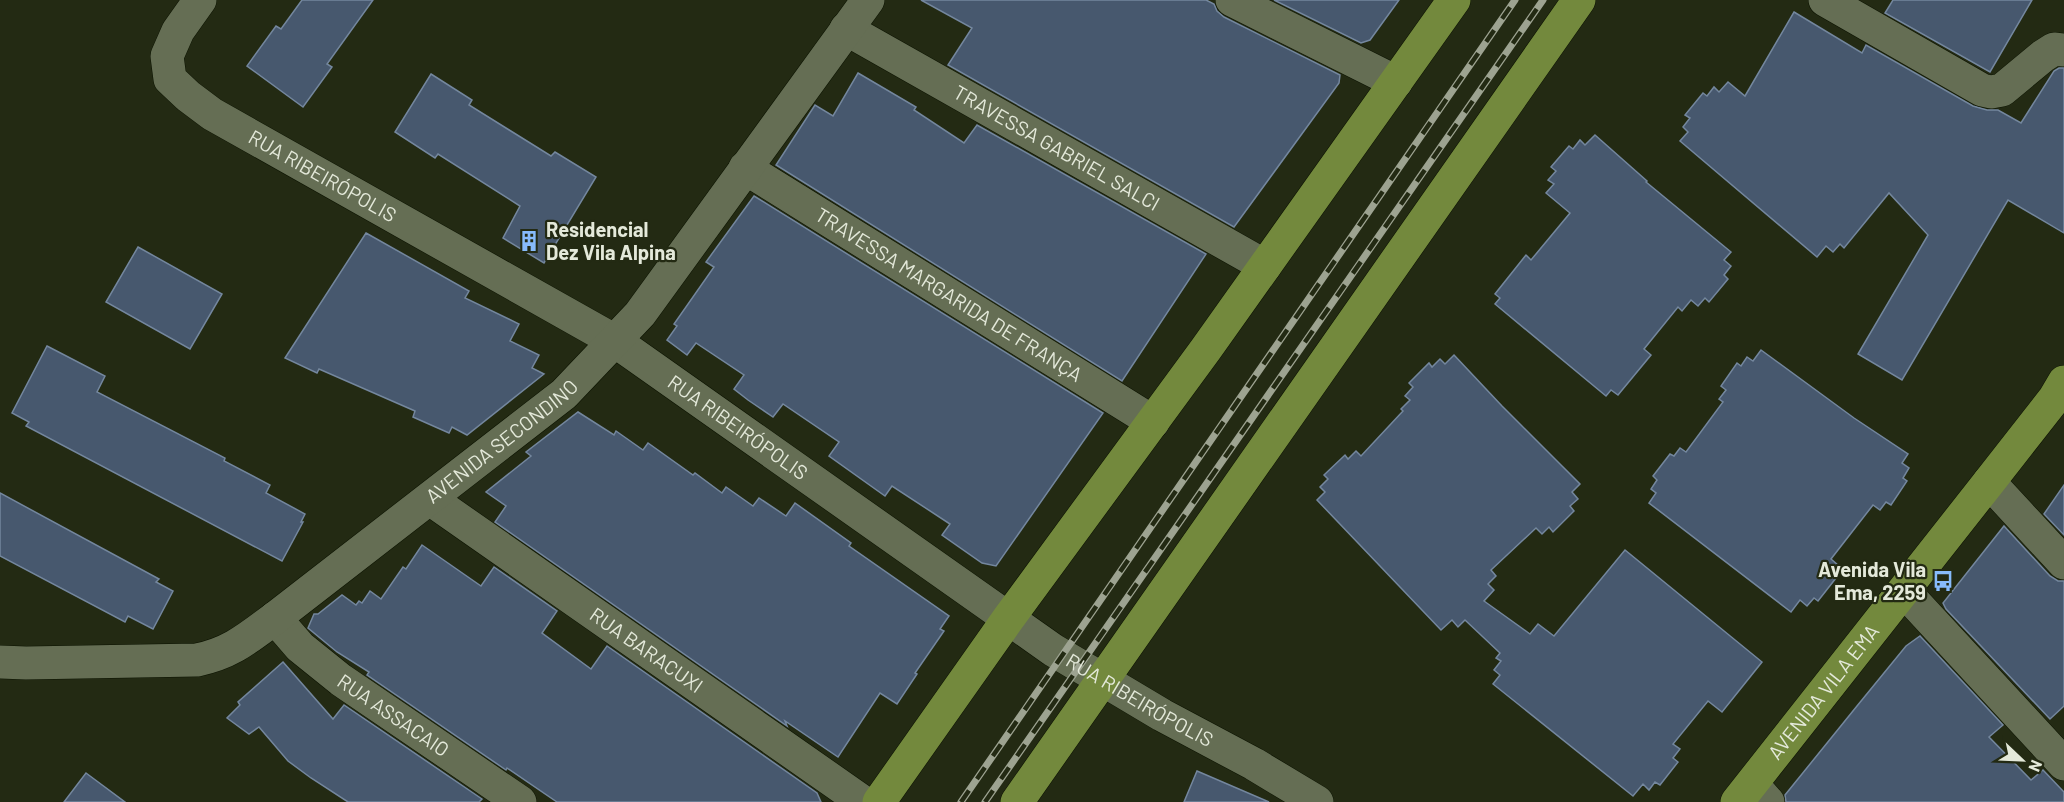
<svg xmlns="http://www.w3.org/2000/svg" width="2064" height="802" font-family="Barlow,sans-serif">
<rect width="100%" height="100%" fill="#232a13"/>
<g fill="#47586e" stroke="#74879e" stroke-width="1.5">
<path d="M302,0H373L327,64L332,67L303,107L247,66L276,26L281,29Z"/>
<path d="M921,0H1206L1214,4L1217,11L1224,17L1340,75L1339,83L1234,227L948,65L972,28Z"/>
<path d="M1274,0H1399L1370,40L1361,43Z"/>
<path d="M1893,0H2032L1990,72L1885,13Z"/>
<path d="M1794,12L1862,53L1866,45L1973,106L1987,110H1998L2021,123L2054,71L2059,68H2064V233L2008,200L1902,380L1858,354L1928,235L1889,193L1844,248L1840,244L1833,252L1826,246L1817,257L1680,141L1688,132L1683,127L1690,118L1685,115L1703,93L1707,96L1714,87L1719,92L1728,82L1745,96Z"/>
<path d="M858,73L916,107L914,110L964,143L977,125L1206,254L1122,381L776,165L815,105L833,116Z"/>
<path d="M431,74L472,100L469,105L551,156L555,152L596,177L544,263L503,238L520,206L438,154L435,158L395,132Z"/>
<path d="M1595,135L1647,181L1646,182L1731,252L1724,260L1731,266L1724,275L1728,279L1709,302L1705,298L1698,306L1691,300L1682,311L1678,307L1644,349L1651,355L1618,395L1611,390L1606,396L1495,304L1500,298L1495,294L1526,255L1531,260L1570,213L1546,193L1554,184L1548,180L1556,171L1551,167L1569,146L1573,149L1580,140L1585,145Z"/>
<path d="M754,196L1103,413L996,566L982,563L942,535L950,524L892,486L885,496L829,456L839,442L783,404L773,417L748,400L734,389L744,375L696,343L687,355L667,340L677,326L674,324L714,267L706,262Z"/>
<path d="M366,233L469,291L465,298L519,324L510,341L539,355L532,368L544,374L467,435L452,427L449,433L413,417L415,411L319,369L317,373L285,358Z"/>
<path d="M138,247L222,294L190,349L106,302Z"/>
<path d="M47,346L105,376L97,392L225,458L224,461L270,485L266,493L305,514L301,522H303L282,561L26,426L29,422L12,413Z"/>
<path d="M1761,350L1854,418L1908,454L1902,463L1909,468L1903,478L1907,481L1891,505L1886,502L1880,510L1873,505L1831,559L1838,565L1831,574L1836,578L1818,601L1814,598L1807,606L1800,600L1791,612L1649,503L1656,493L1651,489L1657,480L1653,476L1670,454L1674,456L1680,448L1686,452L1723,402L1719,399L1726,390L1721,386L1737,363L1741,366L1747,357L1753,361Z"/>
<path d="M1454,355L1502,406L1580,484L1572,492L1578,499L1570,506L1574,511L1553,532L1549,527L1542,534L1536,528L1491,570L1496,576L1488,584L1494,590L1484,601L1530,634L1538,624L1554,636L1625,550L1762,662L1722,712L1708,701L1673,744L1680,749L1673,758L1678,762L1660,785L1655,782L1649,790L1643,784L1633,796L1493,684L1500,675L1494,670L1501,661L1496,658L1500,653L1465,620L1458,627L1452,620L1441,630L1317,500L1325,492L1320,487L1328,479L1324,475L1345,455L1348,459L1356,451L1361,456L1403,411L1401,409L1410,400L1405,396L1413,387L1409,383L1429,363L1432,367L1440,359L1445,364Z"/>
<path d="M578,412L614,435L616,431L643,450L648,443L693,475L695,473L722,493L726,487L753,506L759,498L786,516L795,503L851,543L849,546L949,616L940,629L944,631L915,673L917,674L897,704L880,693L838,757L785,721L787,726L495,522L506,506L486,492L531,456L526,452Z"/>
<path d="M2064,485V535L2044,514Z"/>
<path d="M0,493L159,579L156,582L173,591L153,629L128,616L125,622L0,556Z"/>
<path d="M2004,526L2050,576L2058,581H2064V706L2050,719L1946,609L1943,603Z"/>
<path d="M422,545L481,586L494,567L557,611L542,633L591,669L607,646L817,793L821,802H557L507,768L506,770L367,675L369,672L337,652L308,628L314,614H318L342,595L356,605L359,601L362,603L370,591L381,599L403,567L406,569Z"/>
<path d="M1920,636L2003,725L1989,737L2031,780L2043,770L2064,792V802H1786L1785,795L1857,706L1906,646Z"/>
<path d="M283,662L333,719L344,705L482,799L479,802H348L311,778L288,761L259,727L249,734L227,718L240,705L238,702Z"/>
<path d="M1197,771L1269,802H1184Z"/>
<path d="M86,773L125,802H64Z"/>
</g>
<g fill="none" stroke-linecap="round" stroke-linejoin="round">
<defs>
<g id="minor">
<path id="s1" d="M200,0L178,31L167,56L170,79L188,96L212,114L615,341L1053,650L1162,715L1254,764L1317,802"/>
<path d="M1232,0L1396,82"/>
<path d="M1825,0L1982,90L1991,92L2002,90L2043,56L2054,49L2064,50"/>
<path id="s2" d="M846,29L1265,266"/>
<path id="s3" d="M745,168L1153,422"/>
<path d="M1989,482L2064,563"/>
<path id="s4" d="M430,499L863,802"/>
<path d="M1904,591L2064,764"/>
<path id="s5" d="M275,618L300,647L341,680L520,802"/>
<path id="s6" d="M0,662L26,663L197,660C231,653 248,638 275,618L564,394L640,314L868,0"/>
<path d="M1752,784L1768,802"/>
</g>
<g id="major">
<path d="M879,802L1008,619L1206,349L1454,0"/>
<path d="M1017,802L1579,0"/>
<path id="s7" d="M1737,802L1989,482L2054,399L2064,382"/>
</g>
</defs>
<use href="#minor" stroke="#0c1300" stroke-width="34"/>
<use href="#major" stroke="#0c1300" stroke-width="34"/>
<use href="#minor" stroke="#656e54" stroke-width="33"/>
<use href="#major" stroke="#73893d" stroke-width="33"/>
<defs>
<g id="rail">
<path d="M961,802L1515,0"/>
<path d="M985,802L1543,0"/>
</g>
</defs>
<use href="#rail" stroke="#9da391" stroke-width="7"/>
<use href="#rail" stroke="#232a13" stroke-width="4.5" stroke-dasharray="14" stroke-linecap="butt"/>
</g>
<defs>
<symbol id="building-bare" viewBox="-9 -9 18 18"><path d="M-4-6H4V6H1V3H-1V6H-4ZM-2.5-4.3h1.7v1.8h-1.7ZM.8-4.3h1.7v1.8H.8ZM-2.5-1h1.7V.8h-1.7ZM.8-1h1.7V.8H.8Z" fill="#87bbfb" stroke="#232a13" stroke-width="2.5" paint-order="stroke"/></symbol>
<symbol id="bus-bare" viewBox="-9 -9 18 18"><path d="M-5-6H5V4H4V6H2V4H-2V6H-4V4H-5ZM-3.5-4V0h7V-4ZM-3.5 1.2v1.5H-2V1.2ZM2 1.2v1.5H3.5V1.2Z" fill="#87bbfb" stroke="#232a13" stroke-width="2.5" paint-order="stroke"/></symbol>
</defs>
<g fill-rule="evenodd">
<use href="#building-bare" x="514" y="226" width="30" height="30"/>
<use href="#bus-bare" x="1928" y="566" width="30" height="30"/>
</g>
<g text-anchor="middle" stroke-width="4.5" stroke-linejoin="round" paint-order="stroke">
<g font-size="20" fill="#e4e9da" stroke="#232a13">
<text dy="7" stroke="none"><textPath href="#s2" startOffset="242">TRAVESSA GABRIEL SALCI</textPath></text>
<text dy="7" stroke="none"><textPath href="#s1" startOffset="270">RUA RIBEIRÓPOLIS</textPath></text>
<text dy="7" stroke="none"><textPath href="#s3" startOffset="240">TRAVESSA MARGARIDA DE FRANÇA</textPath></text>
<text dy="7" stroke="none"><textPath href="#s1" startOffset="756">RUA RIBEIRÓPOLIS</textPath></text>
<text dy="7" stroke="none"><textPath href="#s6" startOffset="574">AVENIDA SECONDINO</textPath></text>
<text dy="7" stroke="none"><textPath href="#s4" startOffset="264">RUA BARACUXI</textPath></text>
<text dy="7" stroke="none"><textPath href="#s7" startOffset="140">AVENIDA VILA EMA</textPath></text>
<text dy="7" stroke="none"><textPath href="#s1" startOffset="1242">RUA RIBEIRÓPOLIS</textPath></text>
<text dy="7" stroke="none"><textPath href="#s5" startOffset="154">RUA ASSACAIO</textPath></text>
</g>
<g font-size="20" font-weight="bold" fill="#e4e9da" stroke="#232a13" text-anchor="start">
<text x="546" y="237">Residencial<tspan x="546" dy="23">Dez Vila Alpina</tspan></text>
<text x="1926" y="577" text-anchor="end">Avenida Vila<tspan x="1926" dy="23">Ema, 2259</tspan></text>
</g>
</g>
<g transform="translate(2022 760) rotate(113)" stroke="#232a13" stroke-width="4.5" paint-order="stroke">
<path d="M0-4.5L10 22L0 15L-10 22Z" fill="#e4e9da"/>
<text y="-9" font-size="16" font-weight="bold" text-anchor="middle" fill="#e4e9da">N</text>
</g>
</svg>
